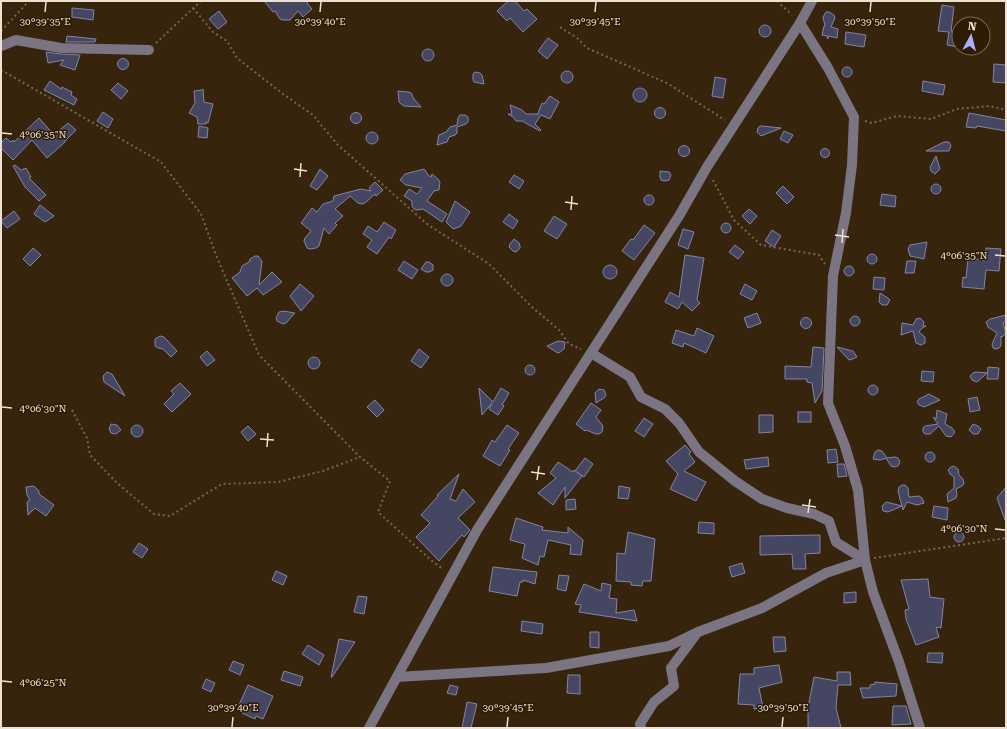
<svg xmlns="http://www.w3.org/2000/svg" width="1007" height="729" font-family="'Roboto Serif',serif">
<rect width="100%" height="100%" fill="#37240c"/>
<g fill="#454662" stroke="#8385a4">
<path d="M264,1H309L307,3L312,9L303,17L298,11L290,20H283L280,19L275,11L273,12Z"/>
<path d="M508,1H515L524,11L527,9L537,19L523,32L510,18L507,21L497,11Z"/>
<path d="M942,5L954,7L951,31L959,32L958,47L947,45L949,32L938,31Z"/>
<path d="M72,8L94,10L93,20L72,17Z"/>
<path d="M219,11L227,22L218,29L209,19Z"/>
<path d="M826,12H829L834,15L835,18L831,27L838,29L837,38L828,36V39L827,36L822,35L824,26H825L823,17Z"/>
<circle cx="765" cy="31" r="6"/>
<path d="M846,32L866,35L864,47L845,44Z"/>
<path d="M67,36L96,39L95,42H66Z"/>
<path d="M548,38L558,45L547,59L538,51Z"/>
<circle cx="428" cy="55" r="6"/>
<path d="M46,52L61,54L80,55L75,70L60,65L64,60L48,63Z"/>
<circle cx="123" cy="64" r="5.5"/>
<path d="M994,64L1006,65V83L993,82Z"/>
<circle cx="847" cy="72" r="5"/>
<circle cx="567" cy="77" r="6"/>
<path d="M475,72L480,73L482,75L484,84L474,82L473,80V74Z"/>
<path d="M715,77L726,79L723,98L712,96Z"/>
<path d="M50,81L61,89L62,87L72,92L71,95L77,99L74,105L44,90Z"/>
<path d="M923,81L945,85L943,95L922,91Z"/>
<path d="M118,83L128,91L121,99L111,90Z"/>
<circle cx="640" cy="95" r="7"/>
<path d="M203,89L204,102L213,104L208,123L206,122V124H198L197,117L189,113L195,103L194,91L202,90Z"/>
<path d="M398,91L408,92L411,93L414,99L421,107L404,106L401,104L399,102Z"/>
<path d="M550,96L559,102L550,119L541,115L535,124L541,130L540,131L522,121H516L513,117L508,114H512L510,105L522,110L526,114H539L538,113L542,103L544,104Z"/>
<circle cx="660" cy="113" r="5.5"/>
<path d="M103,112L113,119L108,128L97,121Z"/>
<circle cx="356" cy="118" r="5.5"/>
<path d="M969,113L1006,120V131L977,126L976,128L966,127Z"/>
<path d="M460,115H465L468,117V122L466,124L457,127V133L455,135L449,137L447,142L437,145L439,135L446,132L450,127L457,125L458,118Z"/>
<path d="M39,118L54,135L68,123L76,130L65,141V142L47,158L32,140L13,160L1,148V143L6,138L11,142L13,140L14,142Z"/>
<path d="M199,126L208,128L207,138L198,137Z"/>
<path d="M760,126H762L781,128L761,136L757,132L758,128Z"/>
<path d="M784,131L793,135L788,143L780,139Z"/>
<circle cx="372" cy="138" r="6"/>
<path d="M944,142H949L951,146L949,151H926Z"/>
<circle cx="684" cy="151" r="5.5"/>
<circle cx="825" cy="153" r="4.5"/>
<path d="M936,156L940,169L935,174L931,171L930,167Z"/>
<path d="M15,165L21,170L26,168L31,177L29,178L46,195L39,201L25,187L13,166Z"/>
<path d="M320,169L328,176L317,190L310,186Z"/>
<path d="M424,169L429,176L431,177L432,174L438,179L440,182L439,190L434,191L427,201L447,214L442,222L423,209L417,210L414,209L412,206V201L404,196L409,189L417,194L422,188L406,185L400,180L405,174Z"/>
<path d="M660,171L669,172L671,175L669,180L664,181L661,180L660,177Z"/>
<path d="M514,175L524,181L519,189L509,182Z"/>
<path d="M375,182L383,190L376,196L375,194L365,203L361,204L358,203L350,196L335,209L343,216L335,223L337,225L329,234L324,228L319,246L316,248L310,249L307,248L304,241L305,238L311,231L301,223L312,208L317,212L323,204L333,201L334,196L361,189L371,191L369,188Z"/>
<circle cx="936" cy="189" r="5"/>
<path d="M783,186L794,197L787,204L776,193Z"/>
<path d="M882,194L896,196L895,207L880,205Z"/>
<circle cx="649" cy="200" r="5"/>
<path d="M455,201L470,212L461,226L454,229L451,227L446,222Z"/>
<path d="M40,205L54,216L45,222L34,214Z"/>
<path d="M749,209L757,216L750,224L742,216Z"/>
<path d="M14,211L20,219L7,228L1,221Z"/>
<path d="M509,214L518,221L513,229L503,222Z"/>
<path d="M554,216L567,224L557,239L544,231Z"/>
<path d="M384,222L396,230L391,239L389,237L377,254L367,247L372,240L363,234L368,226L377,232Z"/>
<circle cx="726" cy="228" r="5"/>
<path d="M644,225L655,233L634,260L622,251L631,239L633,240Z"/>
<path d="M683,229L694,232L688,249L678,245Z"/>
<path d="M772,230L781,236L774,247L765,241Z"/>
<path d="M514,239L519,243L520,246V248L516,252L513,251L509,247L510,244Z"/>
<path d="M927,242L924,259L910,256L908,249L910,245Z"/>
<path d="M735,245L744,252L738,259L729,252Z"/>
<path d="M33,248L41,255L30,266L23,259Z"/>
<path d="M986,248L1001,249L999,271L986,270L984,289L962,287L963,277L966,278L968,258L985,260Z"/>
<circle cx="872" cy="259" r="5"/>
<path d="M685,255L704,258L697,300L700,303L692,311L682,302L678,309L665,302L670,292L679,297Z"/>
<path d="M255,256H258L262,261L259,285L272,272L282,282L263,295L257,288L247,296L232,278L240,272L242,266L249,262L250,259Z"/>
<path d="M404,261L418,270L412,279L398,270Z"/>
<path d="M907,261H916L914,273H905Z"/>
<path d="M426,262H429L433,265V270L429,272H426L421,269Z"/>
<circle cx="610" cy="272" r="7"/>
<circle cx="849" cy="271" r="5"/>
<circle cx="447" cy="280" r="6"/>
<path d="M874,277L885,278L884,290L873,289Z"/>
<path d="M300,284L314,296L301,311L290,296Z"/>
<path d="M745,284L757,291L752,300L740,294Z"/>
<path d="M880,293L888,298L890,300L887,305H882L879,302Z"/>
<path d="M283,311L295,313L286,323L283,324L277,321L276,318L279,312Z"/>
<path d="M757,313L761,323L748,328L744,318Z"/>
<path d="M1006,315V321L1003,323L1006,333L1002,337L1001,336V346L999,348L996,349L993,348L992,344L997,333L988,327L986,322L990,319Z"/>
<circle cx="855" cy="321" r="5"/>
<circle cx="806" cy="323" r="5.5"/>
<path d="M920,318L924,322L923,326H926L922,328L919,332L925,337V343L921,345L916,343L913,331L901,335L902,323L913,325L916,319Z"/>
<path d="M697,328L714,336L706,353L684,343L683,347L672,343L676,330L694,336Z"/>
<path d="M160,336L164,337L177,351L171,357L163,349L158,348L155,346V339Z"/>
<path d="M558,341L565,342L564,349L559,353L556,352L547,346Z"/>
<path d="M813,347L824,348L822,391L815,403L812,383L807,382V379H785V366L811,367Z"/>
<path d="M837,347L853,351L857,357L850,360L848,359Z"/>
<path d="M419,349L429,357L421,368L411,361Z"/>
<path d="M207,351L215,360L207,366L200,357Z"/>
<circle cx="314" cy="363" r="6"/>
<circle cx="530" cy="370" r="5"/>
<path d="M988,367L999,368L998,379H987Z"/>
<path d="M922,371L934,372L933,382L921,381Z"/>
<path d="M107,372L112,374L125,396L104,382L103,376Z"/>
<path d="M976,372L987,373L977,382L972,380L970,376L973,373Z"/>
<path d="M180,383L191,394L172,412L164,404L174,394L171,391Z"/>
<circle cx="873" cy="390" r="5"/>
<path d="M479,388L493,402L501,388L509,393L502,405L504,406L498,415L489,409L492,403L482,415Z"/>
<path d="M599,389L604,390L606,395L604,398L596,403L595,393Z"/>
<path d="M929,394L940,400L924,407L919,405L917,402L919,399Z"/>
<path d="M977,397L980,410L970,412L968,399Z"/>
<path d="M375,400L384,410L377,417L367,407Z"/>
<path d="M591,403L601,410L596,417L603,426L602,432L599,434H596L586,430L585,431L576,424Z"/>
<path d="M937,410L947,414L945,424L952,428L955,432L951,437L946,436L939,426L930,434H925L923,432V428L925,426L938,424L933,417L936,419Z"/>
<rect x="798" y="412" width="13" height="10"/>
<path d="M759,415H773V432L759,433Z"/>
<path d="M644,418L653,424L644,437L635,431Z"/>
<path d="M111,424L117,425L121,430L116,434L111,433L109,429Z"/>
<path d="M973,424L978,426L981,429L978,434H973L969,430Z"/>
<path d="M507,425L519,433L508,449L510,450L500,466L483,456L492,440L495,442Z"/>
<circle cx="137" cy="431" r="6"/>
<path d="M248,426L256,434L248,441L241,432Z"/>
<path d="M685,445L691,452L689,454L695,462L684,471L706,482L696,501L670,489L678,474L666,461Z"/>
<path d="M836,449L838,462L828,463L827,450Z"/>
<path d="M878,450L882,451L887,458L880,460L873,459L875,452Z"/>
<circle cx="930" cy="457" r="5"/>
<path d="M768,457L769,466L746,469L744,460Z"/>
<path d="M895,457L898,458L900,462L898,466L894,467L891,466L886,458Z"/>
<path d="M585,458L593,464L584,477L575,471Z"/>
<path d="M558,462L573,472L574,470L582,476L565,498V487L553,505L538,493L556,478L550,473Z"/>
<path d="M837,464H844L847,476L838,477Z"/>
<path d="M954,466L958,469L959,475L963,479L964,484L962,486L956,489L957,495L956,498L948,502L947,494L954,488V477L950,474L948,470L951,467Z"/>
<path d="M459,474L450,499L456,501L463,489L475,502L458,518L470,530L464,537L462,535L439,561L416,537L430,523L421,515L438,496L437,495Z"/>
<path d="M902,485H905L908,488L909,497L919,496L922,498L924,503L917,505L907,502L903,510L902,506L888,512L883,511L882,506L886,502L902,506L900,499L899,498H900L898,491L899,487Z"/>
<path d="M34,486L39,491V494L54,505L46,516L35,508L28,515L27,502L30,500L27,495L26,487Z"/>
<path d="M619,486L630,488L628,499L618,498Z"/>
<path d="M1006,487V520H1005L997,498Z"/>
<path d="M575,499L576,509L566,510V500Z"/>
<path d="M934,506L948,508L947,520L932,517Z"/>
<path d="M516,518L543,527L542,530L568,533V527L583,540L581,555L570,554L571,545L548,540L544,557L540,556L538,565L522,558L525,544L510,540Z"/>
<path d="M699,522L714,523V534L698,533Z"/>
<circle cx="959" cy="537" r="5"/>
<path d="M628,532L655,539L651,581H643L642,586L631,585V582L616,581L617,553L625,554Z"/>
<path d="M820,535V553L805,554L806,569H793L792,554L760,555V536Z"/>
<path d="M139,543L148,549L142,558L133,552Z"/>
<path d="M742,563L745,573L732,577L729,567Z"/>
<path d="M493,567L537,572L535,584L523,580V582H520L517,596L489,591Z"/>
<path d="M276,571L287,576L283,585L272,580Z"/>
<path d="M559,575L569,576L566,591L557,589Z"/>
<path d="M928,579L930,597L944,599L941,628L936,627L939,637L916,645L906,619L905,610L909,609L901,580Z"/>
<path d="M602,583L611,585L609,598L617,599L616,613L634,610L637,621L579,612L581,605L575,604L584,584L601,591Z"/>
<path d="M856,592V602L844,603V593Z"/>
<path d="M358,596L367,597L364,614L354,612Z"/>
<path d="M522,621L543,624L542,634L521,631Z"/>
<path d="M590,632H599V648L590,647Z"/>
<path d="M773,637H785L786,651L774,652Z"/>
<path d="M339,639L355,642L332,677H331Z"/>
<path d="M308,645L324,655L319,665L302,654Z"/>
<path d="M928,653H943L942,663L927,662Z"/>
<path d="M233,661L244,665L240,675L229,670Z"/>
<path d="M779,665L782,682L759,688L763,708L754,709V705L738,704L740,674H754V668Z"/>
<path d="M284,671L303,677L300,686L281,680Z"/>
<path d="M837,672H850L851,685H838L836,708L841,728H808V707L814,677L837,681Z"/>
<path d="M568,675H580V694L567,693Z"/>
<path d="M206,679L215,683L211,692L202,688Z"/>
<path d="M875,682L897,684L896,696L863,698L860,688H870V685L875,684Z"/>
<path d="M248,685L273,696L263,719L256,716L255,719L240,712L242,709L238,707Z"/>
<path d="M450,685L458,687L456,695L447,693Z"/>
<path d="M467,702L477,704L471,728H462Z"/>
<path d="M893,706H906L911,724L892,725Z"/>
</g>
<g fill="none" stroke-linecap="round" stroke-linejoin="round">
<g stroke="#776652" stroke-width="2" stroke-dasharray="2 3" stroke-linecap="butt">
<path d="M777,1L792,15"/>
<path d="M193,8L213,32L227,41L237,58L283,94L313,115L337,144L427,224L489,264L533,308L559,330L569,344L581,349"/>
<path d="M560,27L577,38L587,48L667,83L725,120"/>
<path d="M1,31L29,1"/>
<path d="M156,43L201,1"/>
<path d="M1,70L161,162L201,214L218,260L259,355L360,457L390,481L378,512L432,561L443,569"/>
<path d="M865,121L872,123L897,116L931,119L957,109L989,106L1006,110"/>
<path d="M713,180L734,220L761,245L819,255L825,264"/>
<path d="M72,410L87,438L90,455L117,483L154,514L170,516L222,484L278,482L323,471L360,457"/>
<path d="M874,558L1006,538"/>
</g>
<g stroke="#7a7483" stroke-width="10">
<path d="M800,23L828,68L854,117L852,165L846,213L833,276L828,403L845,446L858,490L865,560L873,592L899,662L920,728"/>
<path d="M1,46L16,40L61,48L149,50"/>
<path d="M591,353L630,377L641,397L665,409L679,423L699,452L735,481L762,499L787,508L814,514L829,521L836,542L865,560"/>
<path d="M397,677L546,668L669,646L698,632L762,608L826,573L865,560"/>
<path d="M369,728L477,530L679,216L707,167L800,23L812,1"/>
<path d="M641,728L640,724L654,702L674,686L671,668L697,633"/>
</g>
</g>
<path fill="none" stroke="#eee1d3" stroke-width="1.5" d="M45,12L46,2M320,12L321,2M595,12L596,2M870,12L871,2M2,133L12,134M294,169L307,171M300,177L301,163M565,202L578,204M571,210L572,196M835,235L849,237M842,243L843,229M995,255L1005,256M2,407L12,408M260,439L274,440M267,447L268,433M531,472L545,474M537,480L539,466M802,505L816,507M808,513L810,499M995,529L1005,530M2,681L12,682M232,727L233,717M507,727L508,717M782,727L783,717"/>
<g font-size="10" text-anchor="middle" fill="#eee1d3" stroke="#2d1b03" stroke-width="3" stroke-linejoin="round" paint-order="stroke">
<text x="45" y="25">30°39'35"E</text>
<text x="320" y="25">30°39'40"E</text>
<text x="595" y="25">30°39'45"E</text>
<text x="870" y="25">30°39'50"E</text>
<text x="43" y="138">4°06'35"N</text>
<text x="964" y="259">4°06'35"N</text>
<text x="43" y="412">4°06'30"N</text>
<text x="964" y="532">4°06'30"N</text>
<text x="43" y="686">4°06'25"N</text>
<text x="233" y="711">30°39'40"E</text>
<text x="508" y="711">30°39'45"E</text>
<text x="783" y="711">30°39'50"E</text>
</g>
<rect width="1007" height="729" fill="none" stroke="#eee1d3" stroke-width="4"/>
<g transform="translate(971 36) rotate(7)"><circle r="19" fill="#2d1b03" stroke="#7a6a56"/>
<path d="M0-3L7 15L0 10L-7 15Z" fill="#a8b0fc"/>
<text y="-6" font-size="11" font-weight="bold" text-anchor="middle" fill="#eee1d3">N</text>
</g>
</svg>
